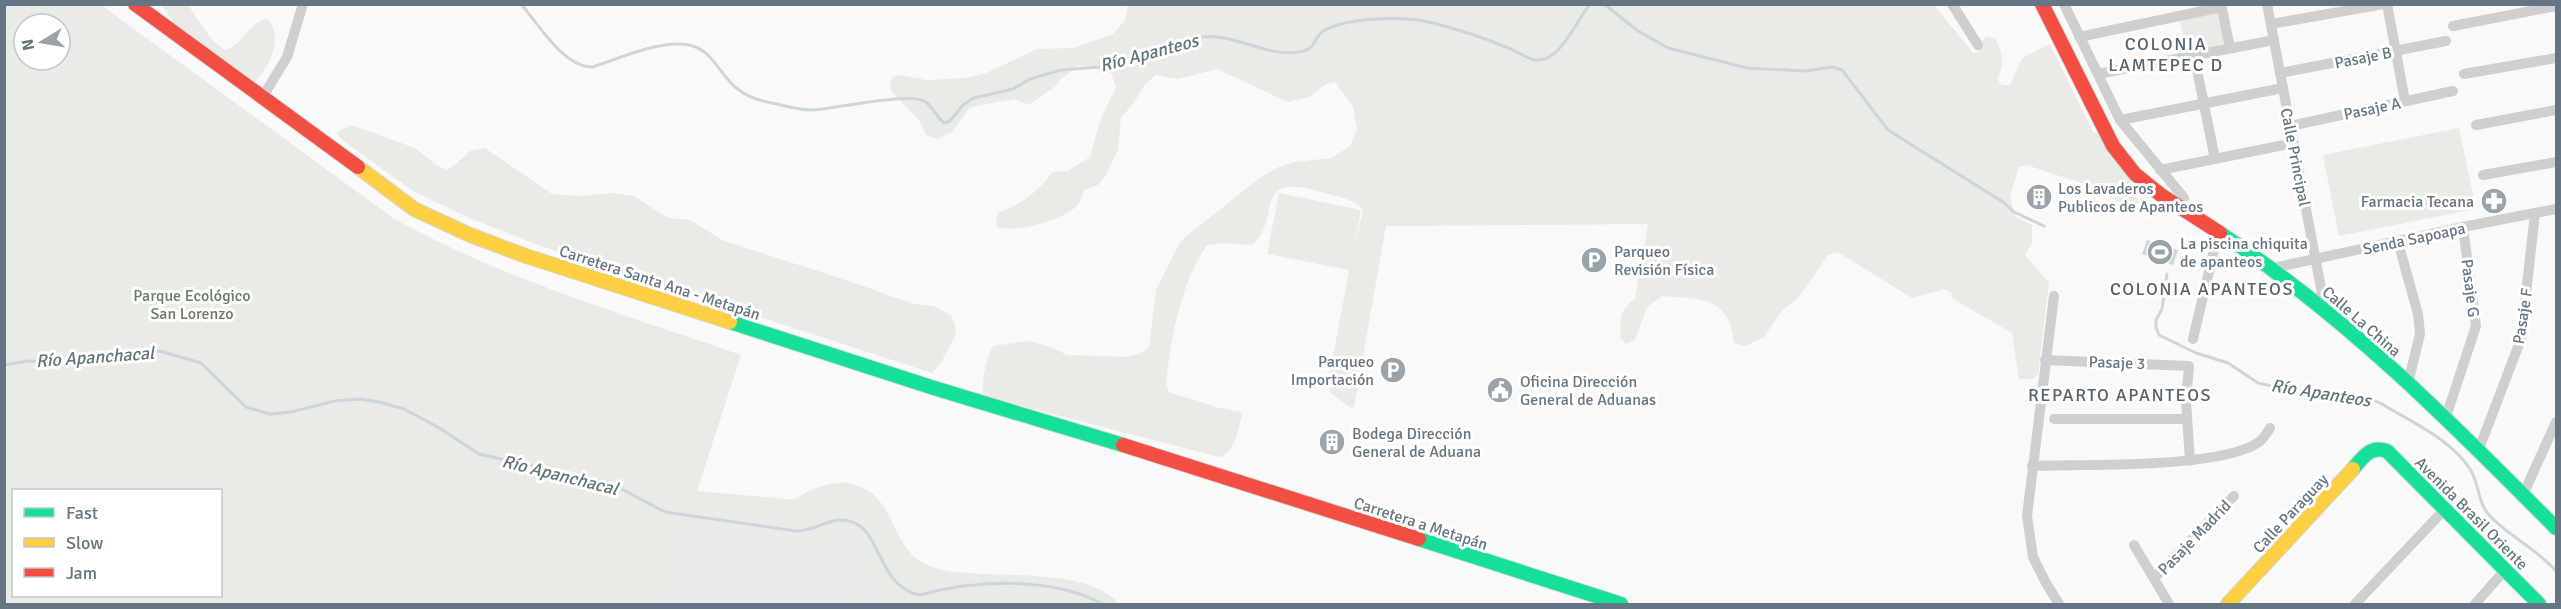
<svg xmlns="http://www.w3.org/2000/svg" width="2561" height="609" font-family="Signika,sans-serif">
<rect width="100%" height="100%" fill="#f9f9f9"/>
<path fill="#e8e9e9" d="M853,527L880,604H660L683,530L786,538L797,555Z"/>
<g fill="#e8ebe6" fill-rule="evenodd">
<path d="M4,5H101L393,218C502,279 623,314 741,355L697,491C719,493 742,495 765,497C773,497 784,500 792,499C799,498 806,492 813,489C822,486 839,481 848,483C905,495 883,555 939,569C987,581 1085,564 1119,604H880L852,527L796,556L786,538L683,530L660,604H5ZM24,24H60V60H24ZM14,490H220V596H14Z"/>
<path d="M161,5H188L212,40L225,50C244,44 248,23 266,19C286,33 269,69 255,81L177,26Z"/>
<path d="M1128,5H1934L1974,54L1979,51L1982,41L1987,36L1995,39C2003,52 2005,66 1997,79L2002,85H2010L2022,58L2050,44L2093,132L2099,133L2135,189L2139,203L2129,207L2078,182L2027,165L2019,167L2010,196L2015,216L2032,225V243L2025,255L2049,283L2038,374L2033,379H2019L2012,333L1953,299L1951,292L1944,289L1912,298L1838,252L1828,255L1804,290L1795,301L1783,309L1764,337L1745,346L1734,343C1730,296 1700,299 1662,296L1647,307L1635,340L1626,344L1621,339C1620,319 1618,311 1635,299L1648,224L1386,226L1354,407L1351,408L1330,392L1329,379L1349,270L1267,254L1279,193L1361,210L1354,249L1363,210C1355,199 1338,197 1325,193C1247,169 1284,219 1252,245L1222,243L1207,245C1180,284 1171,339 1166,385L1169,392L1216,407L1241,412L1242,416C1237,431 1236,452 1219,457L987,397L983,394C982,378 986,360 993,346L1029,341L1051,347L1067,355L1125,357L1139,354L1149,347L1156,290L1179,244L1186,236L1260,178L1276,168L1294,162L1332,158L1350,146L1357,129L1353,106L1335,82L1326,84L1309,97L1288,102L1217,69L1178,79L1156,75L1145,84L1135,101L1121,118L1118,150L1106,175L1098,185L1084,190C1082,196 1080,203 1076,207C1059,221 1017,233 997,227L996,220L999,212C1023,204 1037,192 1053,172L1068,171L1090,157L1100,121L1116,87L1111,73L1078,65L1059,81L1056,86L1028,105L1015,99L970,107L952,132L938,139L926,135L919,120L892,92L890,83L893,77L898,75L926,80L967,78L986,73L1037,49L1074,48L1113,34L1125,20Z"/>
<path d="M2222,7L2230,48L2188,56L2179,16Z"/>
<path d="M351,125L415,148L436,165L447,170L456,164L470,151L485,148L552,194L582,196L611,193L634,196L668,218L690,220L724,241L849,281L913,304L933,306L951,315L955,324L956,334L941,363L932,373L538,245L467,217L413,191L341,139L337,132Z"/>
<path d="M2459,128L2476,209L2339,236L2323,155Z"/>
</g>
<path fill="#ced6da" d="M2147,240L2178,250L2173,265L2142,254Z"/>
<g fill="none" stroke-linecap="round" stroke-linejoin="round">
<g stroke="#ced6da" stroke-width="3">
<path d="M521,4C539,25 564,67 592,67C619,59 661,39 689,45C714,50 720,77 739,90C749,98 765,102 777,104C788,107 801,110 813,110C834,109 911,91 926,102C933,108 937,117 944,123L950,121L963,105L974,98L1013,89L1030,79L1061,70L1113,66L1129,62L1201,37C1234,33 1265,57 1299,52C1317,50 1313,36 1325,30C1352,16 1408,16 1437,24C1460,30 1484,38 1506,47C1515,50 1525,58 1535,60C1538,60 1541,60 1544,59C1562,55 1578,19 1590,4"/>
<path d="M1604,4L1638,31L1668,48L1747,68L1805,71L1832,67L1842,70L1888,130L2003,202L2014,212L2044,226"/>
<path d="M2167,274L2162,309L2156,320V327L2159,335L2196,353L2228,363L2258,383L2324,397L2371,399L2382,404C2411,422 2451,439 2470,469C2479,483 2478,503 2489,515C2508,536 2536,548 2556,571"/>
<path d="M4,365L28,361L66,362L160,351L201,363L246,407L270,414L291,412L335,401L360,399L379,402L404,409L436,426L479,454L612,484L665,512L796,531C815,532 830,516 849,521C882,528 876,585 919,595C976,580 1050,576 1103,604"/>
</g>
<defs>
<g id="fast">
<path d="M2220,233C2346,316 2451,422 2556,528"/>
<path d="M730,322L934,388L1123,445"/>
<path d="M2353,469C2363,457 2371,445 2387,451L2539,604"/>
<path d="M1419,539L1621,604"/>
</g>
<g id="slow">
<path d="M358,167L414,209L470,235L526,256L730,322"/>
<path d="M2228,604L2353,469"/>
</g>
<g id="jam">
<path d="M135,4L358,167"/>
<path d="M2042,4L2113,146L2135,174L2161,195L2220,233"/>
<path d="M1123,445L1419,539"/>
</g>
</defs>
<use href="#fast" stroke="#d6d7d8" stroke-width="16"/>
<use href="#slow" stroke="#d6d7d8" stroke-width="16"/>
<use href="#jam" stroke="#d6d7d8" stroke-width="16"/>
<g stroke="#cecfd0" stroke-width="10">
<path d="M1952,4L1978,45"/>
<path d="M2064,4L2120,120L2184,198"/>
<path d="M2221,4L2230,48"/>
<path d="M2267,4L2325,309"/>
<path d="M2387,4L2405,101"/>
<path d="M2271,24L2384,4"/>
<path d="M2453,26L2556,6"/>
<path d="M2079,37L2222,7"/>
<path d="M2194,55L2215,159"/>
<path d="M2280,73L2446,41"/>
<path d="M2098,74L2274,40"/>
<path d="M2464,74L2556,58"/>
<path d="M262,98L287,57L303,4"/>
<path d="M2120,120L2283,88"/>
<path d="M2476,125L2556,110"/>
<path d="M2290,126L2453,91"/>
<path d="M2160,170L2294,143"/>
<path d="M2483,175L2556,162"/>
<path d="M2398,242L2418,314L2420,334L2408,383"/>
<path d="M2273,268L2463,227L2556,209"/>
<path d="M2054,296L2027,516L2033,557L2046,583L2059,604"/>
<path d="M2193,339L2218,233"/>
<path d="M2045,360L2189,366L2186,401L2190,461"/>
<path d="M2446,417L2476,326L2463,227"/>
<path d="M2054,419H2186"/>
<path d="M2479,449L2521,339L2535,213"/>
<path d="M2032,466C2082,464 2221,469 2259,442C2263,439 2267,433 2270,428"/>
<path d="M2523,495L2556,422"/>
<path d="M2134,545L2169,604"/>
<path d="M2154,578L2234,496"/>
<path d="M2355,604L2445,509"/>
<path d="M2475,604L2505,570"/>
</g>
<use href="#fast" stroke="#16e098" stroke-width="14"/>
<use href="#slow" stroke="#ffcf43" stroke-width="14"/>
<use href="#jam" stroke="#f24e42" stroke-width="14"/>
</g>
<defs>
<symbol id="building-disc" viewBox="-11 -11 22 22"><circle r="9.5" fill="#99a3ac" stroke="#fff"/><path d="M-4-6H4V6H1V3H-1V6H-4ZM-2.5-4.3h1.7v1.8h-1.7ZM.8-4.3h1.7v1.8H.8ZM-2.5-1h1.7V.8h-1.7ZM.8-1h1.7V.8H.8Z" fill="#fff"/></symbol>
<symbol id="pharmacy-disc" viewBox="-11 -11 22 22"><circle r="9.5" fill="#99a3ac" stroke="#fff"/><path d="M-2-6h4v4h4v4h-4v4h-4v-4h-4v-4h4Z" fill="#fff"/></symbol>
<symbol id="stadium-disc" viewBox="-11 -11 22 22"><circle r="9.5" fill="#99a3ac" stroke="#fff"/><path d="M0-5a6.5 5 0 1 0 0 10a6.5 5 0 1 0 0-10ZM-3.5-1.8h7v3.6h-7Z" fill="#fff"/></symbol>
<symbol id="parking-disc" viewBox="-11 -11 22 22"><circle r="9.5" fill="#99a3ac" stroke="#fff"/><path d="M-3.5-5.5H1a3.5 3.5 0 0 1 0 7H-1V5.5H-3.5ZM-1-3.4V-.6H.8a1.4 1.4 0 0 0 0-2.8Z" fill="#fff"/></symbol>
<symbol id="civic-disc" viewBox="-11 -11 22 22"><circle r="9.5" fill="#99a3ac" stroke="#fff"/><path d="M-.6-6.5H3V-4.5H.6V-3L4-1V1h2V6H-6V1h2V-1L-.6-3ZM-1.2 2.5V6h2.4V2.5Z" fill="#fff"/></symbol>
</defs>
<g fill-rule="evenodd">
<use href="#building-disc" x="2024" y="182" width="30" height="30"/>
<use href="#pharmacy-disc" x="2479" y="186" width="30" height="30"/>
<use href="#stadium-disc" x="2145" y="237" width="30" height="30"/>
<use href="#parking-disc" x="1579" y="245" width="30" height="30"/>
<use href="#parking-disc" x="1378" y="355" width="30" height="30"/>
<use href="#civic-disc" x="1485" y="375" width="30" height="30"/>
<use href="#building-disc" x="1317" y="427" width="30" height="30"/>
</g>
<g text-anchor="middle" stroke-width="6" stroke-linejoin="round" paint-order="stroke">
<g font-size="16" fill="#657583" stroke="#fff">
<text transform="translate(2363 57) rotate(-11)" y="6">Pasaje B</text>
<text transform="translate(2372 108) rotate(-12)" y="6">Pasaje A</text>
<text transform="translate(2296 157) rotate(79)" y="6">Calle Principal</text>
<text transform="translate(2414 238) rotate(-12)" y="6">Senda Sapoapa</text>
<text transform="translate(660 282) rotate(18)" y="6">Carretera Santa Ana - Metapán</text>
<text transform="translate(2471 288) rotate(83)" y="6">Pasaje G</text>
<text transform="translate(2522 316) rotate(-81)" y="6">Pasaje F</text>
<text transform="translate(2362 321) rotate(41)" y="6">Calle La China</text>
<text transform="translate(2117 362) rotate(2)" y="6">Pasaje 3</text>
<text transform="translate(2290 513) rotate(-47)" y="6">Calle Paraguay</text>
<text transform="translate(2472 513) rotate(45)" y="6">Avenida Brasil Oriente</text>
<text transform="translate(1421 523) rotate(18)" y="6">Carretera a Metapán</text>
<text transform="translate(2194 537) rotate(-46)" y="6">Pasaje Madrid</text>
</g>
<g font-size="16" fill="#657583" stroke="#fff" text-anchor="start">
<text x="2058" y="194">Los Lavaderos<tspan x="2058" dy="18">Publicos de Apanteos</tspan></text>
<text x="2474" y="207" text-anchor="end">Farmacia Tecana</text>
<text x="2180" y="249">La piscina chiquita<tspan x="2180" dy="18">de apanteos</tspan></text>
<text x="1614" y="257">Parqueo<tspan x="1614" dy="18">Revisión Física</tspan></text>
<text x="1374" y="367" text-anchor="end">Parqueo<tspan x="1374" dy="18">Importación</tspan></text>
<text x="1520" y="387">Oficina Dirección<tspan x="1520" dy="18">General de Aduanas</tspan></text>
<text x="1352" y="439">Bodega Dirección<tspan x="1352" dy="18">General de Aduana</tspan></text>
</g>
<g font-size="16" fill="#677a64" stroke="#fff">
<text x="192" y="301">Parque Ecológico<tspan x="192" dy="18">San Lorenzo</tspan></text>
</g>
<g font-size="18" letter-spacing="1.5" fill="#57636e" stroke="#fff">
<text x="2166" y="50">COLONIA<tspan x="2166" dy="21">LAMTEPEC D</tspan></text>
<text x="2202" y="295">COLONIA APANTEOS</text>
<text x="2120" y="401">REPARTO APANTEOS</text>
</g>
<g font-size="18" font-style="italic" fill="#60747c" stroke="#fff">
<text transform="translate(1149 53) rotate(-15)" y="6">Río Apanteos</text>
<text transform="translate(95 357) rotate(-4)" y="6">Río Apanchacal</text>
<text transform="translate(2321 393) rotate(9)" y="6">Río Apanteos</text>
<text transform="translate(560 475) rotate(14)" y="6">Río Apanchacal</text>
</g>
</g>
<rect width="2561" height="609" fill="none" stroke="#657583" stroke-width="12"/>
<rect x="12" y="489" width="210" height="108" fill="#ffffff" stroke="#c1c8cd" stroke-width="1.5"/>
<rect x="24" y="508" width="30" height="9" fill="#16e098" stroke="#c1c8cd" stroke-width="1.5"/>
<text x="66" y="519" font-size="18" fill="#657583">Fast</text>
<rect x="24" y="538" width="30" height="9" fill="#ffcf43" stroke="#c1c8cd" stroke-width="1.5"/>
<text x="66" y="549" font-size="18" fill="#657583">Slow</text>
<rect x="24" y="568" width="30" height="9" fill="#f24e42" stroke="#c1c8cd" stroke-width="1.5"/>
<text x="66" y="579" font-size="18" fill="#657583">Jam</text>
<g transform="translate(42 42) rotate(259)"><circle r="28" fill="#ffffff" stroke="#c1c8cd" stroke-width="1.5"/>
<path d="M0-4.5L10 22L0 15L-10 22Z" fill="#99a3ac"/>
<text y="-9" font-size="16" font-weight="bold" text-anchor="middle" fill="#657583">N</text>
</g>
</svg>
